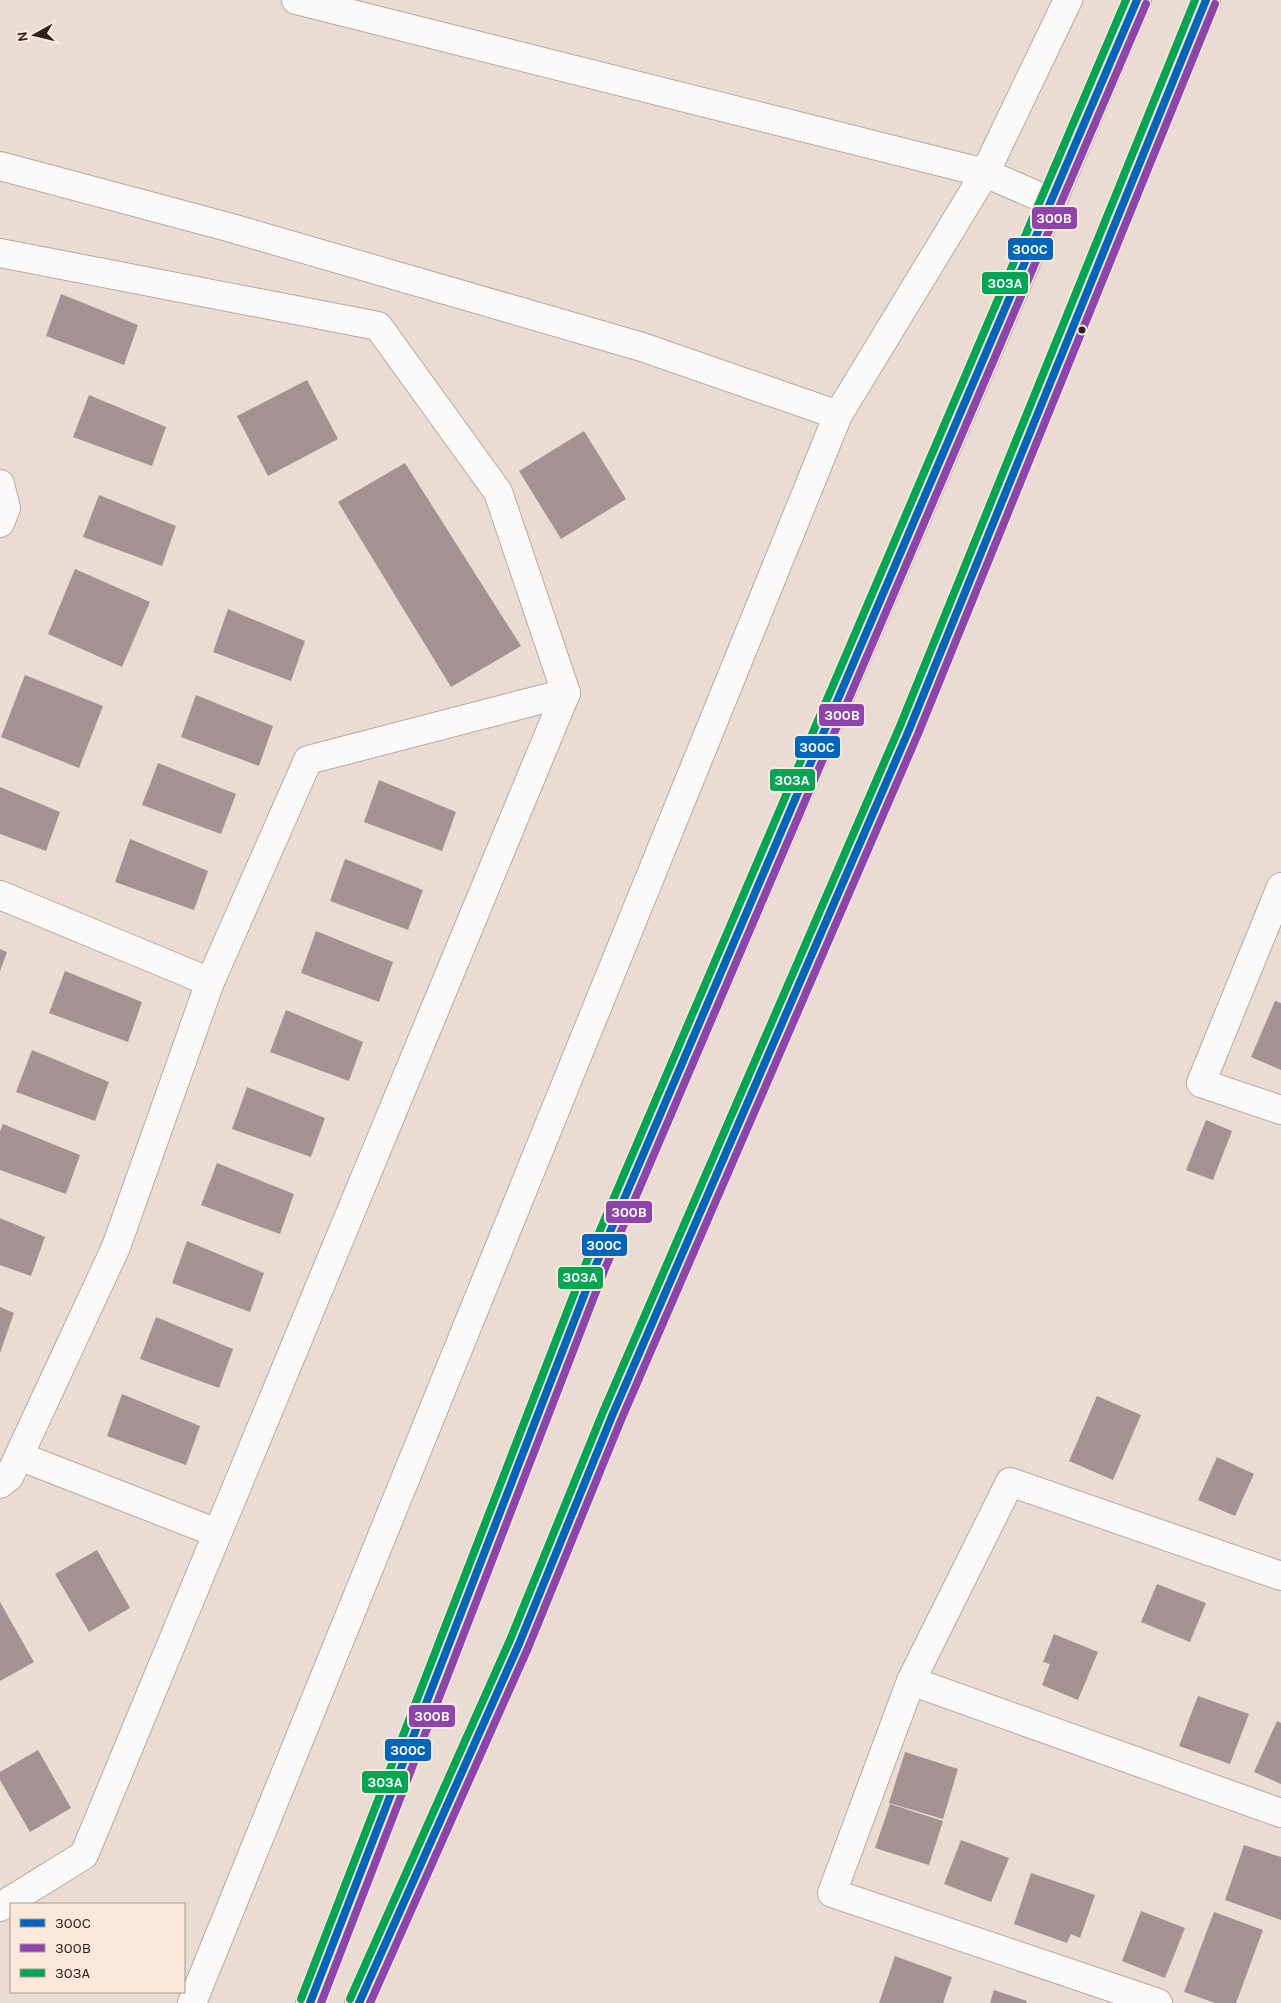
<svg xmlns="http://www.w3.org/2000/svg" width="1281" height="2003" font-family="Karla,sans-serif">
<rect width="100%" height="100%" fill="#eadcd3"/>
<g fill="#a49293">
<path d="M61,294L138,325L124,365L46,336Z"/>
<path d="M307,380L338,439L268,476L237,416Z"/>
<path d="M89,395L166,427L152,466L73,437Z"/>
<path d="M584,431L626,499L561,539L519,471Z"/>
<path d="M405,463L521,646L451,687L338,502Z"/>
<path d="M99,495L176,526L162,566L83,537Z"/>
<path d="M75,569L150,602L122,667L48,634Z"/>
<path d="M228,609L305,641L291,681L213,652Z"/>
<path d="M25,675L103,706L79,768L1,737Z"/>
<path d="M196,695L273,726L259,766L181,737Z"/>
<path d="M158,763L236,794L221,834L142,805Z"/>
<path d="M379,780L456,812L442,851L364,822Z"/>
<path d="M0,787L60,812L46,851L0,834Z"/>
<path d="M130,839L208,871L194,910L115,882Z"/>
<path d="M345,859L423,890L408,930L330,901Z"/>
<path d="M316,931L393,962L379,1002L301,973Z"/>
<path d="M0,949L7,952L0,971Z"/>
<path d="M65,971L142,1002L128,1042L49,1013Z"/>
<path d="M1275,1001L1281,1003V1070L1251,1057Z"/>
<path d="M286,1010L363,1042L349,1081L270,1052Z"/>
<path d="M32,1050L109,1082L95,1121L16,1092Z"/>
<path d="M247,1087L325,1118L311,1157L232,1129Z"/>
<path d="M1206,1120L1232,1131L1213,1180L1186,1170Z"/>
<path d="M3,1124L80,1155L66,1194L0,1170V1131Z"/>
<path d="M217,1163L294,1194L280,1234L201,1205Z"/>
<path d="M0,1218L45,1237L31,1276L0,1265Z"/>
<path d="M187,1241L264,1273L250,1312L172,1283Z"/>
<path d="M0,1307L14,1313L0,1353Z"/>
<path d="M156,1317L233,1349L219,1388L140,1359Z"/>
<path d="M122,1394L200,1426L186,1465L107,1436Z"/>
<path d="M1097,1396L1141,1415L1113,1480L1069,1461Z"/>
<path d="M1217,1457L1254,1474L1235,1516L1198,1500Z"/>
<path d="M97,1550L130,1608L89,1632L55,1574Z"/>
<path d="M1157,1584L1206,1603L1190,1642L1141,1622Z"/>
<path d="M0,1602L34,1662L0,1681Z"/>
<path d="M1054,1634L1098,1652L1078,1700L1042,1685L1050,1664L1043,1662Z"/>
<path d="M1198,1696L1249,1714L1230,1764L1179,1746Z"/>
<path d="M1277,1721L1281,1723V1784L1254,1772Z"/>
<path d="M38,1750L71,1808L30,1832L0,1780V1772Z"/>
<path d="M905,1752L958,1769L943,1819L889,1803Z"/>
<path d="M890,1804L943,1821L929,1865L875,1848Z"/>
<path d="M961,1840L1009,1858L991,1902L944,1884Z"/>
<path d="M1244,1845L1281,1857V1920L1225,1900Z"/>
<path d="M1031,1873L1095,1895L1080,1938L1071,1934L1067,1943L1014,1924Z"/>
<path d="M1141,1911L1185,1928L1165,1978L1122,1961Z"/>
<path d="M1214,1912L1263,1930L1236,2003H1215L1184,1992Z"/>
<path d="M895,1956L952,1977L943,2003H879Z"/>
<path d="M994,1990L1027,2001L1026,2003H990Z"/>
</g>
<g fill="none" stroke-linecap="round" stroke-linejoin="round">
<defs>
<g id="minor">
<path d="M296,0L985,173L1052,202"/>
<path d="M0,166L228,227L642,347L838,415"/>
<path d="M0,253L378,326L498,492L566,693L308,760L210,982L116,1247L9,1477L0,1484"/>
<path d="M0,484L6,508L0,523"/>
<path d="M1281,887L1201,1083L1281,1110"/>
<path d="M0,895L210,982"/>
<path d="M19,1456L217,1533"/>
<path d="M911,1681L1281,1813"/>
<path d="M0,1907L84,1855L566,693"/>
<path d="M192,2003L838,415L985,173L1068,0"/>
<path d="M1158,2003L832,1893L911,1681L1010,1482L1281,1576"/>
</g>
<g id="highway">
<path d="M310,2003L595,1267L1052,202L1137,0"/>
<path d="M359,2003L519,1644L612,1416L909,730L1206,0"/>
</g>
</defs>
<use href="#minor" stroke="#b4aaa3" stroke-width="30"/>
<use href="#highway" stroke="#b4aaa3" stroke-width="30"/>
<use href="#minor" stroke="#fcfaf8" stroke-width="28"/>
<use href="#highway" stroke="#fcfaf8" stroke-width="28"/>
<defs>
<g id="bus-1">
<path d="M310,2003L595,1267L1137,0"/>
<path d="M359,2003L519,1644L612,1416L909,730L1206,0"/>
</g>
<g id="bus-2">
<path d="M321,2003L604,1271L1146,4"/>
<path d="M370,2003L528,1648L621,1420L918,734L1215,4"/>
</g>
<g id="bus-3">
<path d="M301,1999L586,1263L1126,0"/>
<path d="M350,1999L510,1640L603,1412L900,726L1195,0"/>
</g>
</defs>
<use href="#bus-1" stroke="#fce8db" stroke-width="11"/>
<use href="#bus-2" stroke="#fce8db" stroke-width="11"/>
<use href="#bus-3" stroke="#fce8db" stroke-width="11"/>
<use href="#bus-1" stroke="#0065bd" stroke-width="8"/>
<use href="#bus-2" stroke="#8e44ad" stroke-width="8"/>
<use href="#bus-3" stroke="#00a651" stroke-width="8"/>
</g>
<circle fill="#2d231e" stroke="#fce8db" stroke-width="2" cx="1082" cy="330" r="4.5"/>
<g stroke="#fce8db" stroke-width="2">
<rect x="1031" y="206" width="47" height="24" rx="5" fill="#8e44ad"/>
<rect x="1007" y="237" width="47" height="24" rx="5" fill="#0065bd"/>
<rect x="981" y="271" width="48" height="24" rx="5" fill="#00a651"/>
<rect x="818" y="703" width="47" height="24" rx="5" fill="#8e44ad"/>
<rect x="794" y="735" width="47" height="24" rx="5" fill="#0065bd"/>
<rect x="769" y="768" width="47" height="24" rx="5" fill="#00a651"/>
<rect x="605" y="1200" width="48" height="24" rx="5" fill="#8e44ad"/>
<rect x="581" y="1233" width="47" height="24" rx="5" fill="#0065bd"/>
<rect x="557" y="1266" width="47" height="24" rx="5" fill="#00a651"/>
<rect x="408" y="1704" width="48" height="24" rx="5" fill="#8e44ad"/>
<rect x="384" y="1738" width="48" height="24" rx="5" fill="#0065bd"/>
<rect x="361" y="1770" width="48" height="24" rx="5" fill="#00a651"/>
</g>
<g font-size="14" text-anchor="middle" font-weight="bold" fill="#fff">
<text x="1054" y="223">300B</text>
<text x="1030" y="254">300C</text>
<text x="1005" y="288">303A</text>
<text x="842" y="720">300B</text>
<text x="817" y="752">300C</text>
<text x="792" y="785">303A</text>
<text x="629" y="1217">300B</text>
<text x="604" y="1250">300C</text>
<text x="580" y="1282">303A</text>
<text x="432" y="1721">300B</text>
<text x="408" y="1755">300C</text>
<text x="385" y="1787">303A</text>
</g>
<rect x="10" y="1903" width="175" height="90" fill="#fce8db" stroke="#a9998f"/>
<rect x="20" y="1919" width="25" height="8" fill="#0065bd" stroke="#a9998f"/>
<text x="55" y="1928" font-size="15" fill="#2d231e">300C</text>
<rect x="20" y="1944" width="25" height="8" fill="#8e44ad" stroke="#a9998f"/>
<text x="55" y="1953" font-size="15" fill="#2d231e">300B</text>
<rect x="20" y="1969" width="25" height="8" fill="#00a651" stroke="#a9998f"/>
<text x="55" y="1978" font-size="15" fill="#2d231e">303A</text>
<g transform="translate(35 35) rotate(262)" stroke="#fce8db" stroke-width="4" paint-order="stroke">
<path d="M0-4L9 19L0 12L-9 19Z" fill="#2d231e"/>
<text y="-8" font-size="14" font-weight="bold" text-anchor="middle" fill="#2d231e">N</text>
</g>
</svg>
